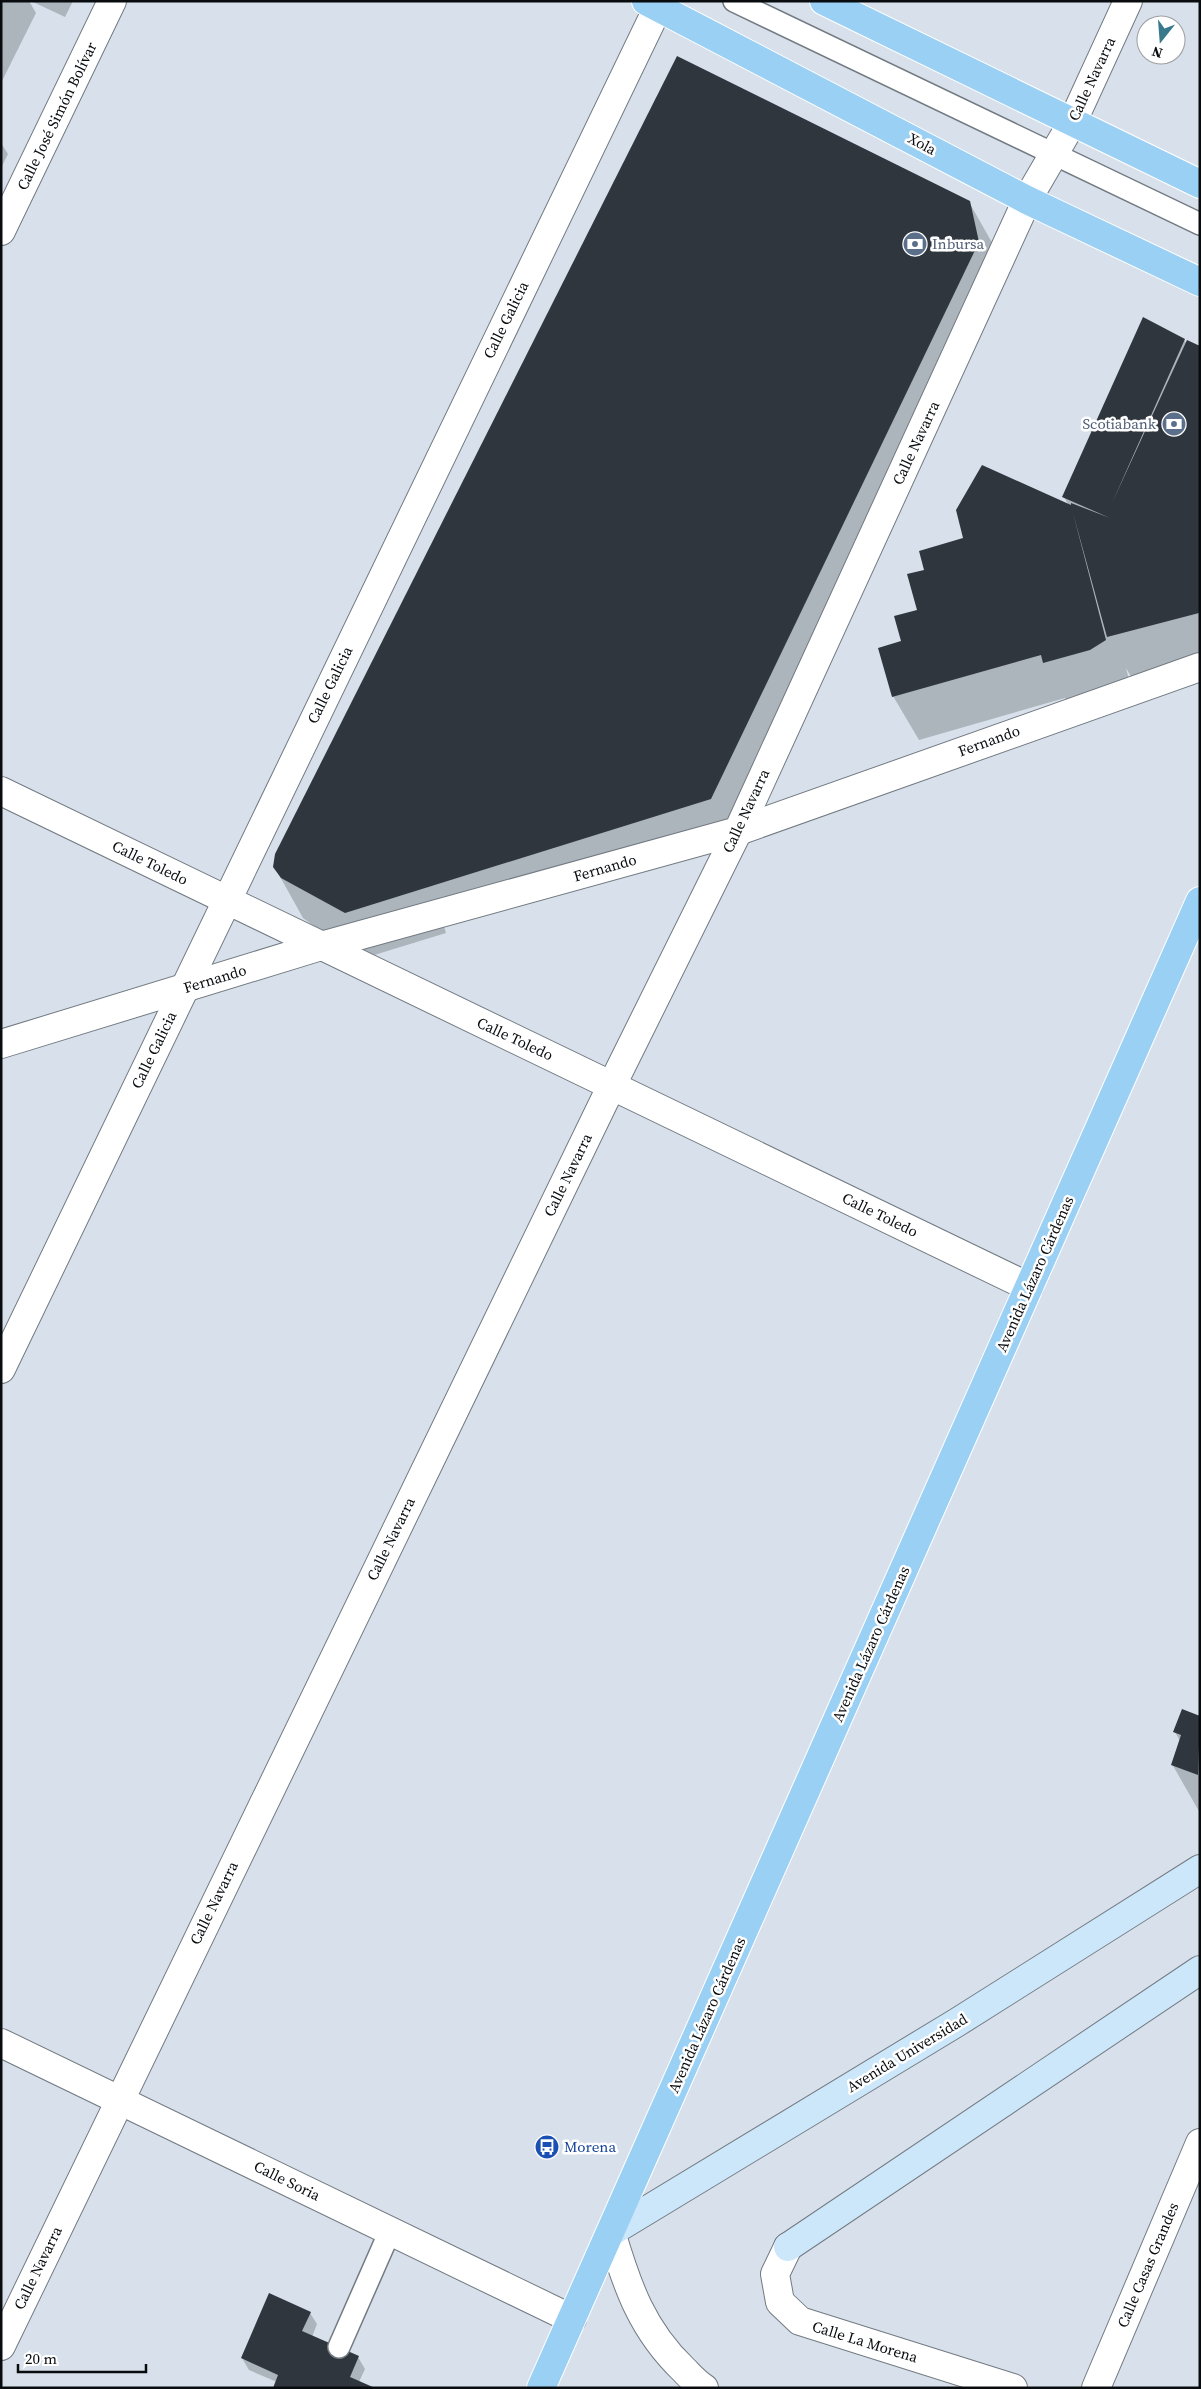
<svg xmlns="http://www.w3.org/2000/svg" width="1201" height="2389" font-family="'Source Serif 4',serif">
<rect width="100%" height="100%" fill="#d8e1eb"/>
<g fill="#0003">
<path d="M1,1H29L36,13L1,83Z"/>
<path d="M31,1H73L65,17Z"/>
<path d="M678,58L969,202L994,246L1003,287L731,833L443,923L446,933L371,956L314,926L303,918L278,873Z"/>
<path d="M1,143L8,154L1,168Z"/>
<path d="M1184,340L1187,344L1200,347V663L1133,680L1126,668L1130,684L1070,706L1065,698L919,740L893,696L903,642L918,611L926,570L965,539L1069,506L1064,497Z"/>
<path d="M1200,1717V1813L1172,1764L1180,1741L1175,1732Z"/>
<path d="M310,2313L317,2324L312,2337L358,2357L365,2369L359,2382H277L249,2370L242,2358Z"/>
</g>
<g fill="#2f363d">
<path d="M677,56L970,201L979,242L711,799L345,913L281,878L273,867L275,854Z"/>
<path d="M1143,317L1185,339L1112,503L1187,340L1200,346L1199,613L1107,637L1073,513L1106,640L1090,650L1043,663L1041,655L892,697L878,648L901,641L894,616L917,610L907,574L924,570L919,551L963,538L956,510L982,465L1071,505V503L1110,518L1062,497Z"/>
<path d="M1182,1709L1200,1716L1198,1775L1171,1765L1181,1735L1173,1732Z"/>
<path d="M269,2293L311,2312L302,2331L359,2356L350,2377L375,2388H273L278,2375L241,2358Z"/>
</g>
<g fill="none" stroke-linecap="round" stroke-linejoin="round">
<defs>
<g id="service">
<path d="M734,1L1200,224"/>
<path d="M339,2347L390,2231"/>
</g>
<g id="minor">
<path d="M1,791L1029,1287"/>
<path d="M1,1044L321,946L738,831L1200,667"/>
<path d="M1,1369L661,1"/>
<path d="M1,2043L572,2319"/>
<path d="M1,2346L612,1085L738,831L1027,200L1072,123L1128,1"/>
<path d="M1096,2388L1200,2143"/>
</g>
<g id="tertiary">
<path d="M1,231L112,1"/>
<path d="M611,2232C627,2286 642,2330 684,2370C690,2376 696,2383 704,2388"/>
<path d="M788,2247L775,2274L780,2302L800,2321L1013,2388"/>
</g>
<g id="secondary">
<path d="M611,2232L956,2023L1200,1869"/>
<path d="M788,2247L1200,1970"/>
</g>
<g id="primary">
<path d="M646,1L1027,200L1200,282"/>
<path d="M824,1L1200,184"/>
<path d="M541,2388L1200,901"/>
</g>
</defs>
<use href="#service" stroke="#727a82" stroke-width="24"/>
<use href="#minor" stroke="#727a82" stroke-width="30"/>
<use href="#tertiary" stroke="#727a82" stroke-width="30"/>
<use href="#secondary" stroke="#727a82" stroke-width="30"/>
<use href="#primary" stroke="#fff" stroke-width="30"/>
<use href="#service" stroke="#fff" stroke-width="21"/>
<use href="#minor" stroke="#fff" stroke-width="28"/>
<use href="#tertiary" stroke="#fff" stroke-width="28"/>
<use href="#secondary" stroke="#cde7fa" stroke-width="28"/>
<use href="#primary" stroke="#9bd0f5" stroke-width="28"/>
</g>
<defs>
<symbol id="bank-disc" viewBox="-11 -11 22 22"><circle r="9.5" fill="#5c6f8a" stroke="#fff"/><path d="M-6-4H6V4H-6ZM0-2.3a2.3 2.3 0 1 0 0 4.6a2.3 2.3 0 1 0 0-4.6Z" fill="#fff"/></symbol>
<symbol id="bus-disc" viewBox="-11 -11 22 22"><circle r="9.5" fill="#1a4fb4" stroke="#fff"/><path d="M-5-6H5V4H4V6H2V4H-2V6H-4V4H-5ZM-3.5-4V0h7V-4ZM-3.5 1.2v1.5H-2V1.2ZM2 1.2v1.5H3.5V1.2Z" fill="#fff"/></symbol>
</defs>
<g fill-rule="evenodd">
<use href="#bank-disc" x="901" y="230" width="28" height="28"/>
<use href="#bank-disc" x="1160" y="410" width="28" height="28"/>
<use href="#bus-disc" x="533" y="2133" width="28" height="28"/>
</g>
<g text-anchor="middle" stroke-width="5" stroke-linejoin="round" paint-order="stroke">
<g font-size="15" fill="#090c0f" stroke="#fff">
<text transform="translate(1092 79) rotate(-65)" y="5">Calle Navarra</text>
<text transform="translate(57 116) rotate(-64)" y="5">Calle José Simón Bolívar</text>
<text transform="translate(922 144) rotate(28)" y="5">Xola</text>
<text transform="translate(506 320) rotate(-64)" y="5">Calle Galicia</text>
<text transform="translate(916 443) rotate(-65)" y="5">Calle Navarra</text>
<text transform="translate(330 685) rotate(-64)" y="5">Calle Galicia</text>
<text transform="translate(989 741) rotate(-20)" y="5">Fernando</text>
<text transform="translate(746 811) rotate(-65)" y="5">Calle Navarra</text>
<text transform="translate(150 863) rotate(26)" y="5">Calle Toledo</text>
<text transform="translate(605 868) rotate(-16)" y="5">Fernando</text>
<text transform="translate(215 979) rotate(-17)" y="5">Fernando</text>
<text transform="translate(515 1039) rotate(25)" y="5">Calle Toledo</text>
<text transform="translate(154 1050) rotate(-64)" y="5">Calle Galicia</text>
<text transform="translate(568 1175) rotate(-64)" y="5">Calle Navarra</text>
<text transform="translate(880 1215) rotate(26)" y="5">Calle Toledo</text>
<text transform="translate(1035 1274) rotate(-66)" y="5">Avenida Lázaro Cárdenas</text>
<text transform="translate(391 1539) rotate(-64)" y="5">Calle Navarra</text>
<text transform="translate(871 1644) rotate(-66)" y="5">Avenida Lázaro Cárdenas</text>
<text transform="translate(214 1903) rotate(-64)" y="5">Calle Navarra</text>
<text transform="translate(707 2015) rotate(-66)" y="5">Avenida Lázaro Cárdenas</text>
<text transform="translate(907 2053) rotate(-31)" y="5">Avenida Universidad</text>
<text transform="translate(287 2181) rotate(26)" y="5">Calle Soria</text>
<text transform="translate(1148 2265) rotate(-67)" y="5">Calle Casas Grandes</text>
<text transform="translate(38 2268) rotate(-64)" y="5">Calle Navarra</text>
<text transform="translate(865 2342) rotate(17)" y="5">Calle La Morena</text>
</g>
<g font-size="15" fill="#4e5e75" stroke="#fff" text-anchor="start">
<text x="932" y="249">Inbursa</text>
<text x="1156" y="429" text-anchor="end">Scotiabank</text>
</g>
<g font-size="15" fill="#164399" stroke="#fff" text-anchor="start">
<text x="564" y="2152">Morena</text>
</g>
</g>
<rect width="1201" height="2389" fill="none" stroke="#090c0f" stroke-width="5"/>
<g transform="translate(1161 40) rotate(197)"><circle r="24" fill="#ffffff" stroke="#9d9e9f"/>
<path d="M0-4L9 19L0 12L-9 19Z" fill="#38798b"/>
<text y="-8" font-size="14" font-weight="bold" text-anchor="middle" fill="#090c0f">N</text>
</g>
<path d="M18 2364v8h128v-8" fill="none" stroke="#090c0f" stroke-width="2.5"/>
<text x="25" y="2364" font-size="15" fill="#090c0f" stroke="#ffffff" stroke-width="4" paint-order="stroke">20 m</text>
</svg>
